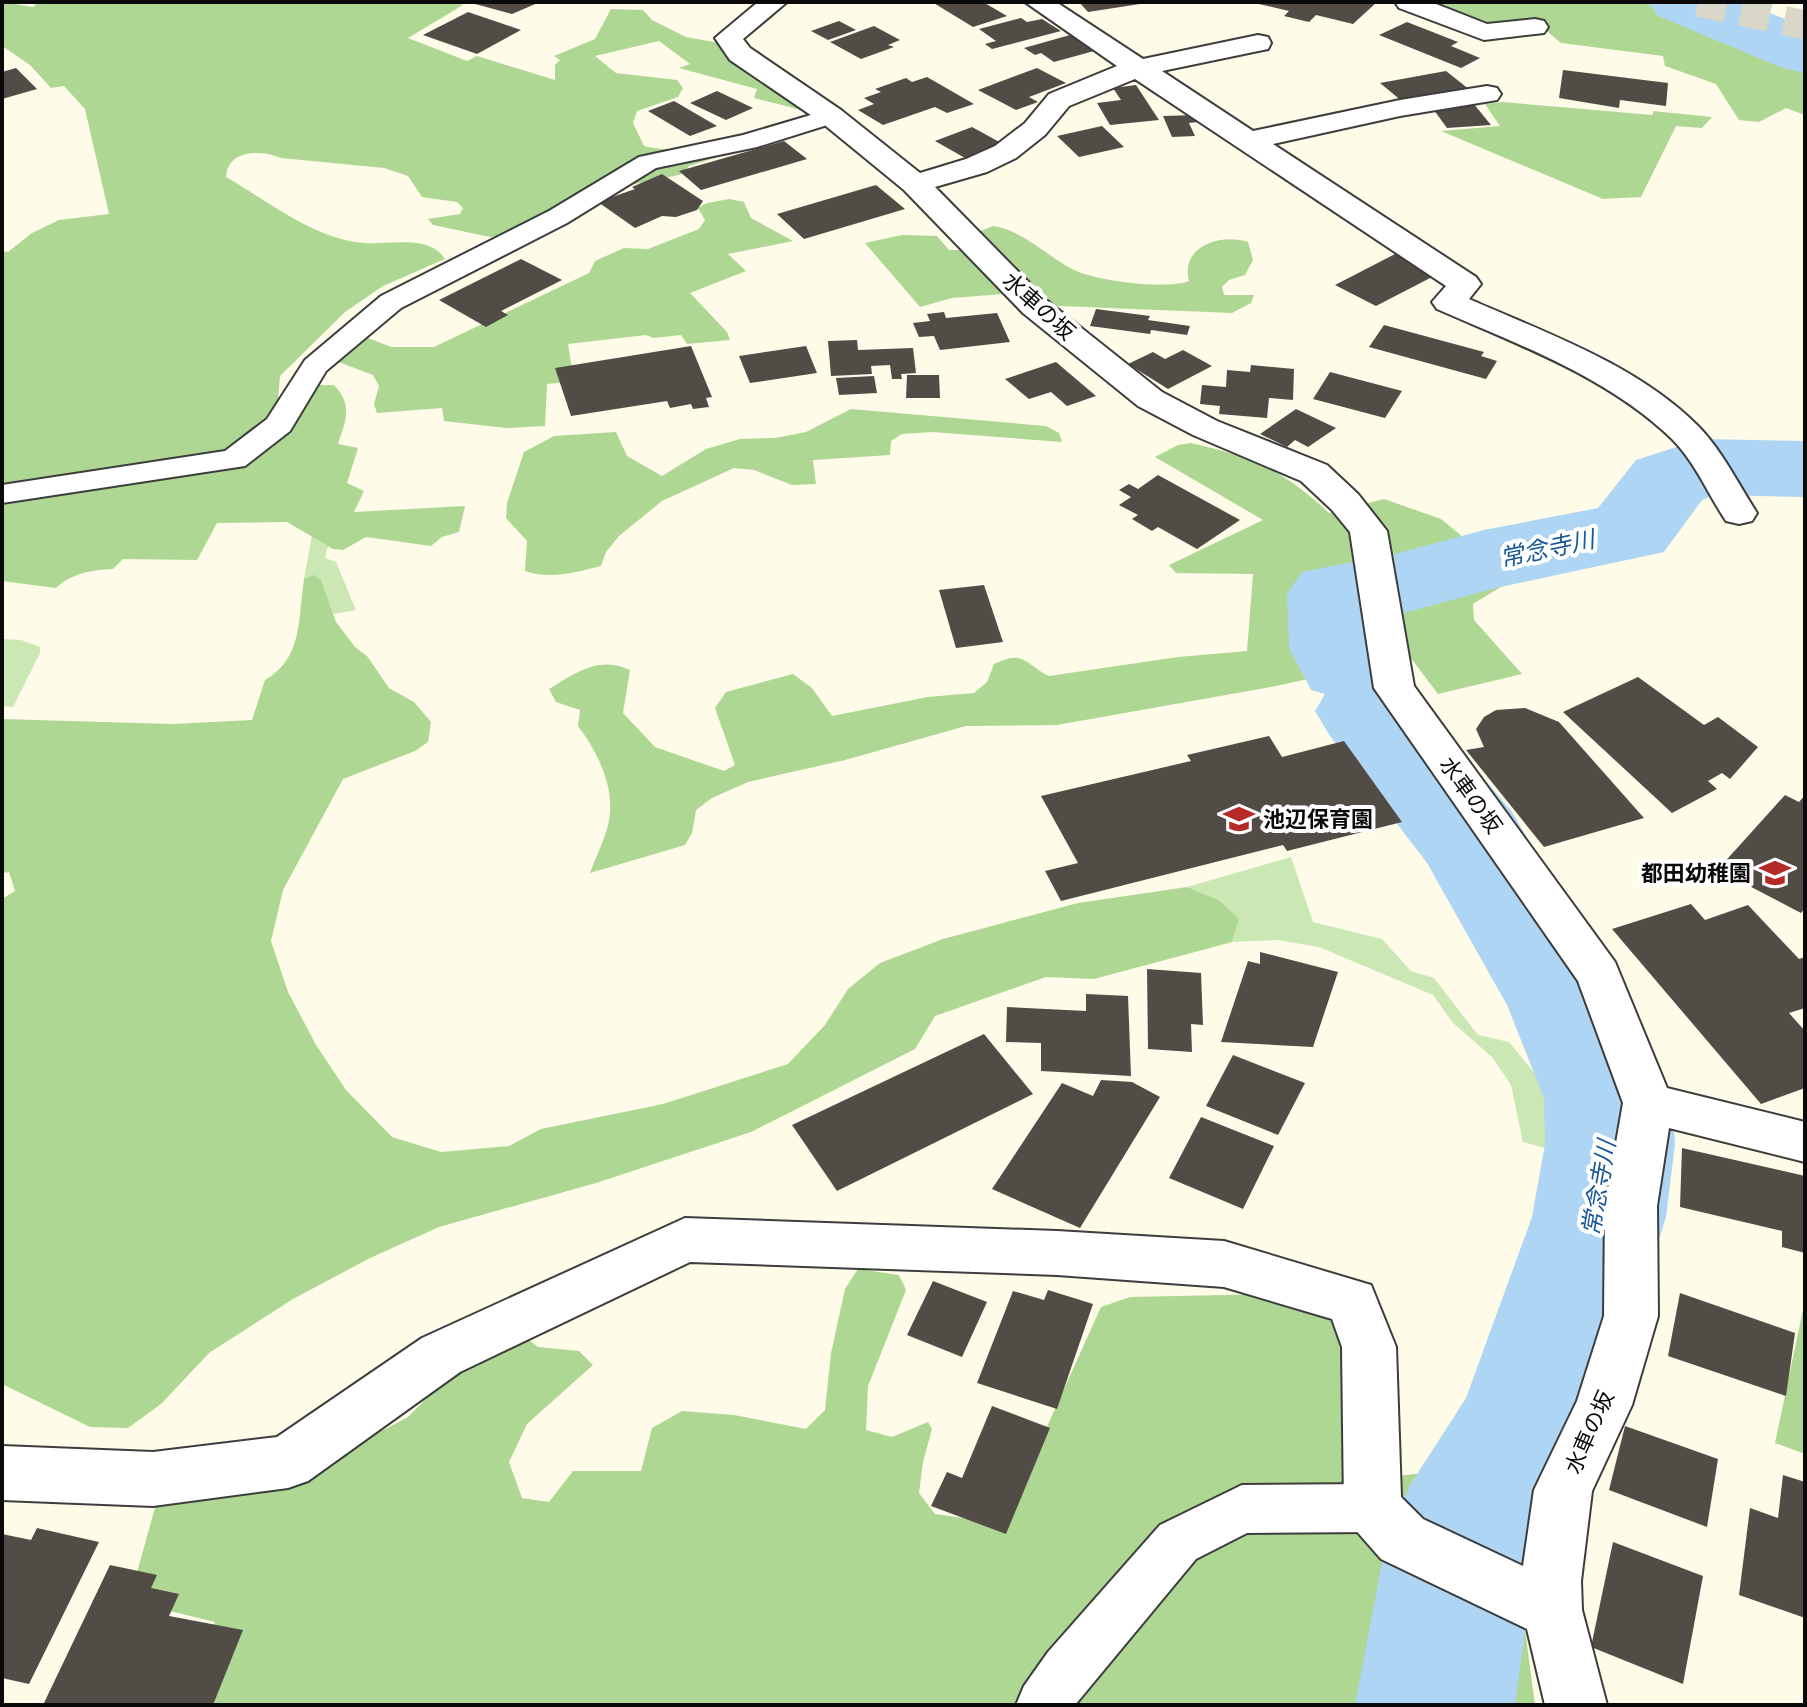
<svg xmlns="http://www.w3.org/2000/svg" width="1807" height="1707" font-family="'Roboto Serif','Noto Sans JP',serif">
<rect width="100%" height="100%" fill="#fefbe8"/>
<g fill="#cbe7b4">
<path d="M312,535L328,546L325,558L336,562L356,610L333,614L321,580L304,579Z"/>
<path d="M2,639L21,640L40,647V653L13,707L2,706Z"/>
<path d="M1291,857L1313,922L1382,939L1411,971L1434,978L1478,1035L1509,1042L1550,1092L1585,1100L1586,1131L1578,1157L1523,1142L1511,1085L1492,1057L1453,1023L1433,995L1319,947L1278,940L1232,942L1239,919L1187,887Z"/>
</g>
<g fill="#aed793">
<path d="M2,2L33,7L39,2H455L463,5L408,38L467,61L477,56L555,80V65L560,60L554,56L595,39L611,9L643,10L652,20L686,37L719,43L809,112L754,98L757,89L679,68L690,64L659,41L595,56L616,73L677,80L683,88L678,97L637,111L633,123L644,146C672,153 704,146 736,151L689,166L683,174L626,186L507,236L490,237L433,225L428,219L460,214L463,208L457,202L422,197L408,176L384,168L281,158C261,150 228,149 226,177C268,201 314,239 364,243C390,245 429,234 445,259L383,286L345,312L280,376L278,399L283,403L317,385H334C353,405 346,420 338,444L358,448L347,483L364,491L354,512L465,506L459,532L442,537L431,546L366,537L343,550L333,549L287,522L217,523L197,560L123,559L113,569C92,570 72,573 56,588L2,581V251L8,252L32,233L59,220L109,214L85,109L64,86L51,88L30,65L2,46Z"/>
<path d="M1425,2H1676L1805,55V115L1786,108L1759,122L1739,120L1716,84L1665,66L1663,56L1561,43L1532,19L1485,27Z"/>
<path d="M1502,102L1653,115V111L1712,117L1702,128L1676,126L1641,197L1603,199L1441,131L1500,126L1485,104Z"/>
<path d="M729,199L744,202L751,218L793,241L728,254L746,271L690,293L727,332L730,340L687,344L681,335L654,338L646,335L568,344L574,381L547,384L545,426L506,428L444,421L442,408L377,413L374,404L379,386L373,375L336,361L363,336L391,347H434L589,273L595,261L624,248L648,249L699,229L705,220L698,208L707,203Z"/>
<path d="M993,226C1025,231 1046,256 1074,270C1097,281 1165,290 1189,281C1180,246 1221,233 1248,242L1253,260L1245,275L1229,280L1222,287L1224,295H1254L1251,303L1232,313L1060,306L1016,300L1003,294L952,298L920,307L865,243L902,235L937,236L949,250H963L976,233Z"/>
<path d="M851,409L1046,426L1059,433L1062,442L932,432L902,434L891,441L890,455L813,460L816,484L792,485L754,470L734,468L662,501L619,536L606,552L601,566C577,572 549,580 525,571L527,541L506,518L507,503L524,452L554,436L616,432L627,456L662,476L706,449L740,439L775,438L806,432Z"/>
<path d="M1191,443C1252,457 1283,470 1329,513L1384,499L1441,519L1514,579L1473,604L1474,620L1522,674L1438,694L1410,657L1271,687L1057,725L966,726L845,760L748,782L712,798L696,810L692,833L685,845L590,873C596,857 604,841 608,825C617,791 598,752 578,726L580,710L556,702L549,689C575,673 599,655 630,670L623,713L655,747L724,771L735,765L715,708L726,692L793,674L812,688L832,716L928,697L974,693L987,682L994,664C1025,649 1024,664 1049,676L1178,657L1247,651L1253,574L1176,573L1169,565L1263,520L1155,457L1178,445Z"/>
<path d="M314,575L321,580L336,622L355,647L367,656L389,688L414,702L431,722L428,742L415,751L343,779L283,890L271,941L288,992L316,1045L346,1090L392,1137L441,1152L509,1146L541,1129L663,1104L788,1064L825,1025L848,989L880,963L943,939L1078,903L1187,887L1220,901L1239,919L1232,942L1094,979L1046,977L935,1016L915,1049L751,1132L596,1183L439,1227L370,1258L293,1299L209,1353L161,1404L128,1428L90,1427L2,1384V899L15,891L9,872L2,873V719L172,724L252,720L265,680C303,658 298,619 304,579Z"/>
<path d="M1604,1257L1620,1272L1524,1622L1535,1705H184L215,1622L129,1601L160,1490L325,1461L408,1417L504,1320L538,1347L579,1351L593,1365L527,1424L509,1462L522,1498L549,1502L573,1471H641L652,1428L682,1411L734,1415L806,1429L825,1410L831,1353L845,1289L858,1269L899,1275L906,1290L868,1386L866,1430L892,1437L928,1422L932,1429L923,1462L919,1493L935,1514L969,1519L1013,1502L1101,1307L1130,1297L1271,1294L1313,1305L1336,1326L1359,1465L1380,1478L1432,1472L1480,1455L1507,1439L1592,1259Z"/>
<path d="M1805,1300V1454L1775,1443Z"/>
</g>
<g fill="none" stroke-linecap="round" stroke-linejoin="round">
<g fill="#aed6f4" fill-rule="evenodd">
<path d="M1648,2H1742L1805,27V73L1780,67L1658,16Z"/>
<path d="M1701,439L1805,441V497L1713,495L1702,500L1664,552L1500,587L1389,617L1391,648L1400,666L1390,682L1406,686L1512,812L1554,884L1607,961L1672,1098L1675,1144L1666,1217L1600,1431L1578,1478L1536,1552L1515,1705H1355L1387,1536L1410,1485L1466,1398L1532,1217L1545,1144L1544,1098L1507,1005L1427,863L1330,736L1315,711L1325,694L1311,690L1289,648L1287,594L1302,572L1395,554L1484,530L1598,508L1636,460Z"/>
</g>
</g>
<g fill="#524c47">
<path d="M468,2H540L512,14Z"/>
<path d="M932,2H983L1007,16L973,27Z"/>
<path d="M1079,2H1140V4L1088,12Z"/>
<path d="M1261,2H1377L1353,24L1316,15L1309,22L1284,16L1289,11L1259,4Z"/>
<path d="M468,12L521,30L477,54L423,35Z"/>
<path d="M1021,18L1027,22L1042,19L1061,31L992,49L985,44L996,41L979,29Z"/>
<path d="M839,21L856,30L828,40L811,31Z"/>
<path d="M1407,22L1458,42L1451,46L1480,58L1461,68L1379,35Z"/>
<path d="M874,26L900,40L888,45L894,47L861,59L830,42Z"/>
<path d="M1070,35L1094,51L1054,62L1041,53L1035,55L1024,48Z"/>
<path d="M16,68L37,89L2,99V72Z"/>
<path d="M1037,68L1066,83L1029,97L1038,102L1016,110L978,90Z"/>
<path d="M1563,70L1668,83L1666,106L1620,100L1619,108L1559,98Z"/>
<path d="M1446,71L1470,90L1403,102L1380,83Z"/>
<path d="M927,77L974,104L947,113L935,107L883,125L858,110L874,104L864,98L881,92L875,89L906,78L912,82Z"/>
<path d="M1136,85L1159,120L1110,125L1097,103L1121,100L1113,88Z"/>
<path d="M717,91L753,108L726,120L690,103Z"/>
<path d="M674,101L717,126L690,136L648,111Z"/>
<path d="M1473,103L1491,125L1447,128L1431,106Z"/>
<path d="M1194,115L1198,122L1189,123L1195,136L1172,137L1163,116Z"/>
<path d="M1102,126L1124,147L1079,157L1057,136Z"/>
<path d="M972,127L1003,144L965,158L935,141Z"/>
<path d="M784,141L807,159L701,190L679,171Z"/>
<path d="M662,174L703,201L697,210L676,217L662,216L635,228L598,202L635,189L632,187Z"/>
<path d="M876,185L905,209L804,239L777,214Z"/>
<path d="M1397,253L1425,267L1421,270L1434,276L1376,306L1335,285Z"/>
<path d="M521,259L562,280L501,311L508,315L486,327L439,300Z"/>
<path d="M1096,309L1150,316L1148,320L1190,326L1187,335L1151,330L1150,334L1090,326Z"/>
<path d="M944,312L946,318L997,313L1010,342L940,350L934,336L919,337L913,323L930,321L927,314Z"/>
<path d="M1384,325L1484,352L1481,356L1497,361L1486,379L1369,347Z"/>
<path d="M857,340L858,350L913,348L916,373L901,374L902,379H892L890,365L871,366L872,374L831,376L828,341Z"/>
<path d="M691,346L712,397L706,398L709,407L693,409L691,404L670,408L667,401L571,416L555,368Z"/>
<path d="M806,346L817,373L750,383L739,356Z"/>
<path d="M1183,350L1212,366L1168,389L1128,364L1153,352L1165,359Z"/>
<path d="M1056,362L1096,396L1067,406L1051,392L1029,399L1005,379Z"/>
<path d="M1251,365L1294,369L1293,400L1269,398L1267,418L1219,414L1220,406L1200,404L1202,385L1226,387L1227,370L1250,372Z"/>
<path d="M1330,372L1402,391L1385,418L1313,399Z"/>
<path d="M907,375H939L940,398H906Z"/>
<path d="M874,376L877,393L839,395L836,378Z"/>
<path d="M1296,409L1336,428L1308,447L1295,440L1287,447L1260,434Z"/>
<path d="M1158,475L1240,520L1197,549L1158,527L1152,531L1132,519L1138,515L1119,505L1131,497L1119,490L1129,484L1138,489Z"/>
<path d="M984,585L1003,642L956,648L939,590Z"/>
<path d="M1638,677L1704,725L1718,717L1758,747L1730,779L1722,773L1708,781L1717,789L1672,813L1563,712Z"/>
<path d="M1525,708L1559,722L1644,818L1544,847L1466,750L1484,747L1476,729L1484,717L1496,710Z"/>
<path d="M1269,736L1282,757L1344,741L1402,822L1287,851L1283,845L1061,901L1045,871L1078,863L1041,796L1191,761L1187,755Z"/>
<path d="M1785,795L1799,802L1805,795V908L1801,913L1736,879L1726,886L1711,877Z"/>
<path d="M1691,904L1705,920L1748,905L1799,959L1805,957V1008L1789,1013L1805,1031V1088L1761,1104L1612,929Z"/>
<path d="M1260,952L1338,972L1313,1047L1221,1042L1248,961L1260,964Z"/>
<path d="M1147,969L1201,973L1203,1025L1191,1024L1192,1052L1148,1049Z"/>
<path d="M1086,994L1128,996L1131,1076L1041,1071V1043L1006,1042L1007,1007L1086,1011Z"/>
<path d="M984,1034L1033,1094L837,1191L792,1125Z"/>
<path d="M1233,1055L1305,1083L1278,1135L1206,1106Z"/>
<path d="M1101,1080L1132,1082L1160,1097L1080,1228L992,1189L1062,1083L1093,1096Z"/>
<path d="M1201,1117L1274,1146L1243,1209L1169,1178Z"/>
<path d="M1682,1148L1805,1176V1253L1782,1247V1231L1680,1207Z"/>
<path d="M933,1281L987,1302L962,1357L907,1335Z"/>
<path d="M1048,1290L1093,1304L1057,1409L977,1383L1013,1291L1044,1300Z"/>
<path d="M1680,1293L1795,1333L1786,1396L1668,1356Z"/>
<path d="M992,1406L1050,1428L1006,1534L931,1506L947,1472L962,1478Z"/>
<path d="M1625,1426L1718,1459L1707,1527L1609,1490Z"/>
<path d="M1783,1475L1805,1482V1618L1739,1595L1750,1508L1778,1518Z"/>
<path d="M37,1528L99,1542L29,1684L2,1678V1534L31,1540Z"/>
<path d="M1613,1542L1703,1576L1683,1684L1591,1647Z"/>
<path d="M110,1565L157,1575L151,1588L179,1594L169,1616L243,1630L213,1705H43Z"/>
</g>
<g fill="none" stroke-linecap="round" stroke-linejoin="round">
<path stroke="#d9d7c7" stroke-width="29" stroke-dasharray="29 15" stroke-linecap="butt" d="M1698,2L1805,25"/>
<defs>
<g id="lane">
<path d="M831,109L840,111L843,116L840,121L757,147L656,168L567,223L401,308L326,371L290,431L245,466L2,503V485L225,451L267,419L305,360L381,296L549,211L639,157L743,135Z"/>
<path d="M1373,1484L1391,1491L1398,1508L1391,1525L1373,1532L1247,1533L1196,1559L1075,1705H1016L1024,1686L1048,1652L1160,1525L1242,1485Z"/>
</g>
<g id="street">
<path d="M758,2H787L743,39L750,48L841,110L920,173L966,159L995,146L1025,123L1049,94L1117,66L1025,2H1056L1143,59L1258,35L1268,37L1271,43L1268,49L1162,71L1253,131L1400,100L1487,86L1497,88L1501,94L1497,100L1400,116L1273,144L1476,277L1481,284L1469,299C1546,333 1638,365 1699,427C1723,452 1738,484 1757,513L1752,521L1739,524L1726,521C1708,494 1695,462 1672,439C1608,377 1517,344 1437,309L1432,302L1446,286L1135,79L1069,106L1045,135L1016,158L987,172L935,187L1045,299L1162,392L1217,421L1327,465L1358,494L1387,531L1414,686L1615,962L1667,1088L1805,1122V1162L1669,1128L1657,1206L1658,1316L1632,1405L1592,1491L1581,1581L1582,1610L1607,1705H1545L1527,1629L1381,1559L1353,1527L1344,1508L1342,1347L1332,1319L1224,1287L1057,1275L690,1262L460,1372L308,1481L288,1488L153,1506L2,1500V1446L153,1452L277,1437L422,1338L685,1218L1057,1231L1224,1241L1371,1285L1396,1347L1401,1497L1423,1519L1523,1566L1534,1490L1577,1401L1604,1316L1605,1206L1623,1103L1578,981L1374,688L1350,532L1332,510L1301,481L1193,435L1138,406L1023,313L904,190L821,122L730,60L715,38Z"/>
<path d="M1395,2H1431L1487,24L1535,19L1544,21L1548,27L1544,33L1484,40L1399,8Z"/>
</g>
</defs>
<use href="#lane" stroke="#3d3d3d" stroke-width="4"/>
<use href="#street" stroke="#3d3d3d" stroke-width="4"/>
<use href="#lane" fill="#fff" fill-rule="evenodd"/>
<use href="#street" fill="#fff" fill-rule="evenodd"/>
</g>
<defs>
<symbol id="school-bare" viewBox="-9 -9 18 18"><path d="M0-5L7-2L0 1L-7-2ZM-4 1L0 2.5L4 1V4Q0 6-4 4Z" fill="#b52927" stroke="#fff" stroke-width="2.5" paint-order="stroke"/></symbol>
</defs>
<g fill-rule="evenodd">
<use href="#school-bare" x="1217" y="797" width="44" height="44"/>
<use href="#school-bare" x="1753" y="851" width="44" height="44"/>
</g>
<g text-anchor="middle" stroke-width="8" stroke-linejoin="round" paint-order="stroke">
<g font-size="22" fill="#0a0a0a" stroke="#fff">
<text transform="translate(1039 306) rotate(42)" y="8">水車の坂</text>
<text transform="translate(1471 795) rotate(54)" y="8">水車の坂</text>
<text transform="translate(1589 1432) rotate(-66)" y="8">水車の坂</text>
</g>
<g font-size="22" font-weight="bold" fill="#0a0a0a" stroke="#fff" text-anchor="start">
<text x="1263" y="827">池辺保育園</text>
<text x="1751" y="881" text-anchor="end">都田幼稚園</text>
</g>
<g font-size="24" font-style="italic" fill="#185897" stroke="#fff">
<text transform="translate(1547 549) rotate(-12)" y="8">常念寺川</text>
<text transform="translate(1599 1188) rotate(-80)" y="8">常念寺川</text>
</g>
</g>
<rect width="1807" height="1707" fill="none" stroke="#0a0a0a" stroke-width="8"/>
</svg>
